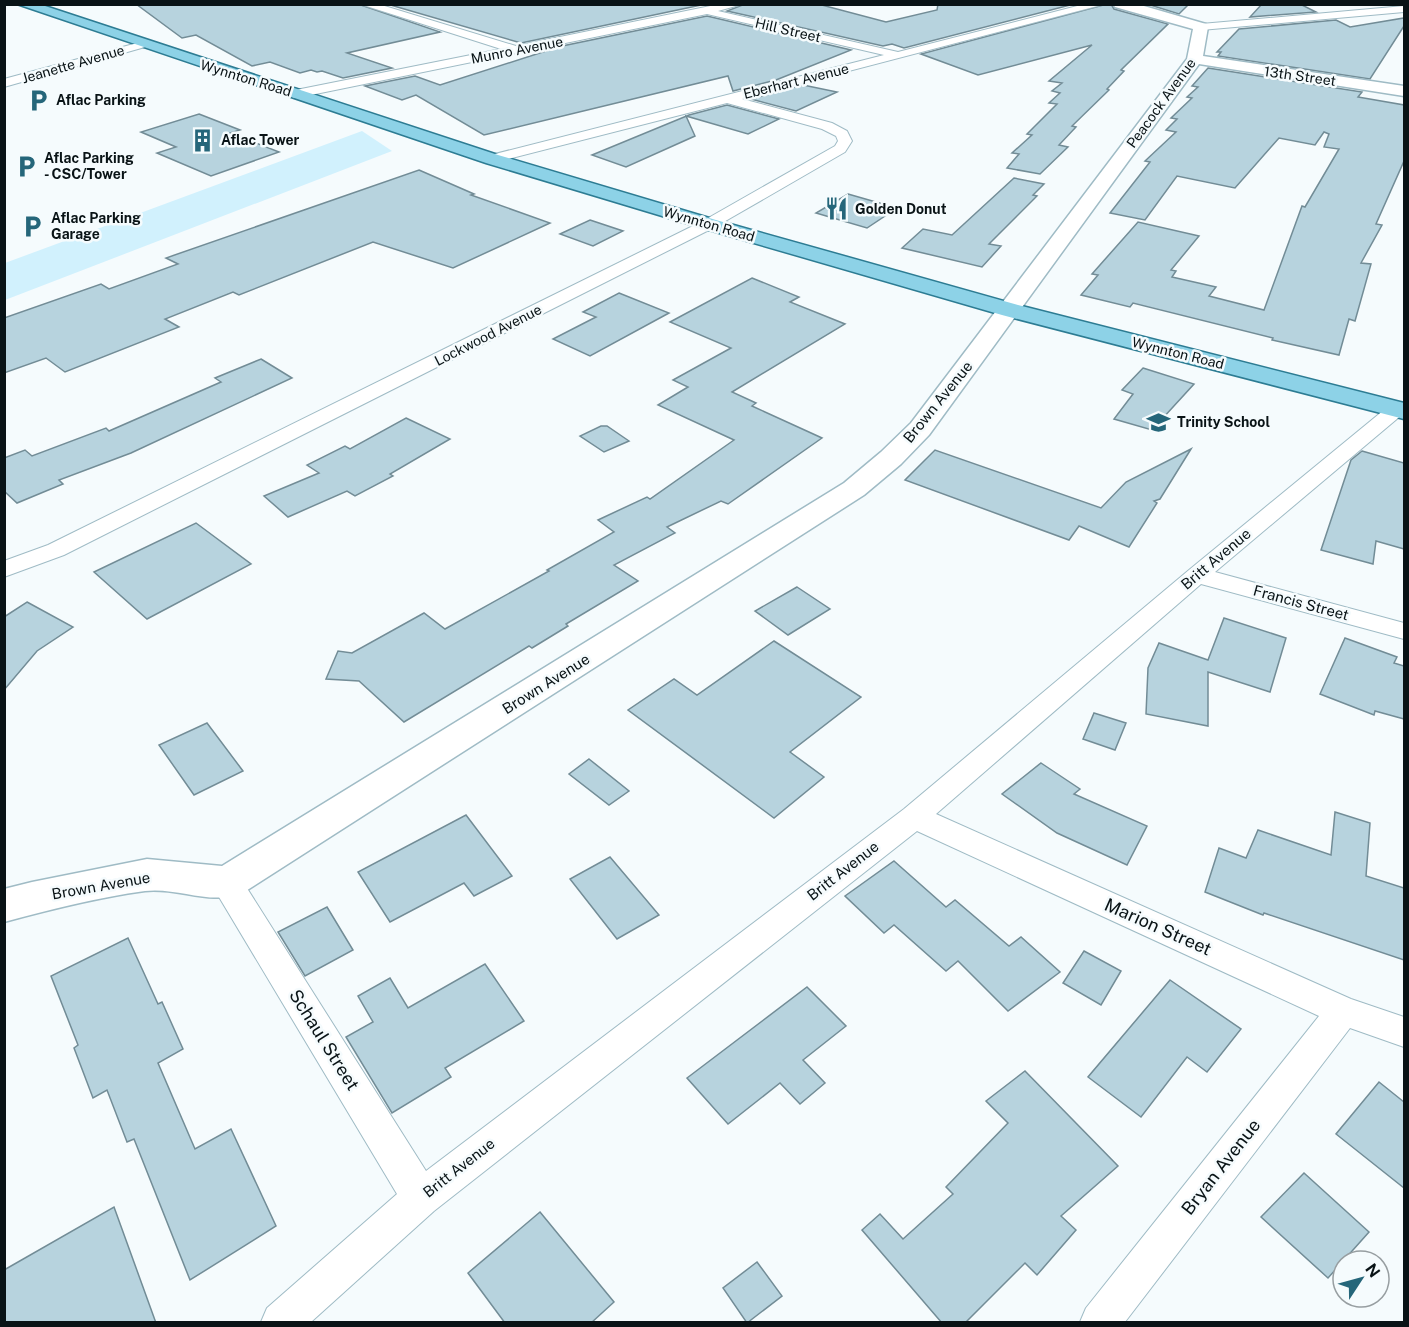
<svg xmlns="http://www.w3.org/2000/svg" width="1409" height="1327" font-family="'Public Sans',sans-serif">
<rect width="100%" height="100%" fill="#f5fbfd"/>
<path fill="#d1f1fd" d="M362,131L392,151L5,300V263Z"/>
<g fill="#b7d3de" stroke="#728c96" stroke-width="1.5">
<path d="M136,4H358L440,32L347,53L392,68L343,78L322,71L317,72L311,70L300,73L270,62L252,66L196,35L182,38Z"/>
<path d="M387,4H706L521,43Z"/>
<path d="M745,4H818L886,22L937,10L938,4H1074L904,48L892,44L883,46L727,11Z"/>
<path d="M1107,4H1111L1114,9L1168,24L1121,70L1124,71L1107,89L1109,90L1072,126L1076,127L1059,145L1068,147L1040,174L1007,168L1019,154L1012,153L1032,135L1027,134L1057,104L1049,103L1060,93L1052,91L1062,83L1049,81L1092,45L978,75L921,54Z"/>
<path d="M1147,4H1189L1179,14Z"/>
<path d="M1262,4H1300L1316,12L1250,17Z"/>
<path d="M707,16L851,50L776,80L733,91L728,76L484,135L416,95L402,100L365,86L415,76L440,85L546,51L543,50Z"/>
<path d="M1404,18V26L1370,79L1218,56L1221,52H1217L1239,29L1336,20L1350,27Z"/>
<path d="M1208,68L1362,92L1358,97L1404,105V161L1376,224L1382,225L1361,263L1371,264L1355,321L1349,319L1339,355L1272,340L1273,338L1133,303L1130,307L1081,295L1098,275L1092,274L1138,222L1199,236L1171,270L1176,271L1172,277L1216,287L1209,296L1264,310L1302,206L1305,207L1339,149L1324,147L1329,134L1324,132L1315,145L1279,138L1235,188L1177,176L1145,220L1110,213L1150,162L1145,161L1176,132L1166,130L1177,119L1171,118L1192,98L1187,97L1198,87L1192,86Z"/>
<path d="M803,85L837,92L796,111L751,99Z"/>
<path d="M727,105L779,119L748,134L686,116L695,136L626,167L592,155L689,115Z"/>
<path d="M199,114L240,130L230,133L279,152L211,176L157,153L176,147L141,132Z"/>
<path d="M419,170L474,194L471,195L550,223L453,268L373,242L239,295L233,292L165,319L179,327L65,372L46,358L4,373V318L101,284L109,289L178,264L166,258Z"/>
<path d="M1014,178L1044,184L1033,195L1037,196L989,244L1001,246L982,267L902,248L923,229L952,235Z"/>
<path d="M848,194L897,208L867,228L816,213Z"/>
<path d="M590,220L623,231L593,246L560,234Z"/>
<path d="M752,278L799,297L790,302L845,324L732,392L756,403L752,406L822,438L728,504L721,501L667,527L675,533L614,565L638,581L566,624L568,626L532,648L529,646L404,722L359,681L326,679L338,651L352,653L424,613L445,629L549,571L547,570L614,532L598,520L647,497L650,499L734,440L658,405L688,387L673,380L731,348L670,322Z"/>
<path d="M619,293L669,313L590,356L553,339L596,317L583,312Z"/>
<path d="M261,359L292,378L131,453L59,480L63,484L17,503L4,491V458L25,450L32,456L106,428L109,431L221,382L215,378Z"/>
<path d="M1143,368L1194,384L1152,430L1114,419L1133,394L1122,390Z"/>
<path d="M406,418L450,439L390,474L393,476L355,496L347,491L288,517L264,496L319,473L307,465L345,446L350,449Z"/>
<path d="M601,426H607L629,441L604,452L580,436Z"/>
<path d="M1191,449L1160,499L1154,501L1157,503L1129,547L1079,526L1069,540L905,480L935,450L1101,508L1126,482Z"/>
<path d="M1362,451L1404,463V549L1376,541L1373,564L1321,550L1351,460Z"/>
<path d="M196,523L251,564L147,619L94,572Z"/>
<path d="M797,587L830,609L788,635L755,611Z"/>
<path d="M27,602L73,627L37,651L4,690V617Z"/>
<path d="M1224,618L1286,638L1270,692L1208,672V726L1146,714L1148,668L1159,643L1208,660Z"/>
<path d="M1345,638L1397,657L1394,663L1404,666V719L1375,711L1374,715L1320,694Z"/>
<path d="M774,641L861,697L790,752L824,777L774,818L628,710L674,679L697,695Z"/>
<path d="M1094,713L1126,723L1115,750L1083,739Z"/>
<path d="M207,723L243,771L194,795L159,745Z"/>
<path d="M589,759L629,791L609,805L569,774Z"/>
<path d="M1041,763L1080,789L1074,794L1147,826L1127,865L1057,833L1002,794Z"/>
<path d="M1335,812L1370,823L1366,876L1404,888V960L1264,913L1263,915L1205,892L1219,848L1246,858L1258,830L1331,855Z"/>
<path d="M466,815L512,876L474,896L464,883L390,922L358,872Z"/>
<path d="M610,857L659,915L617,939L570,879Z"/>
<path d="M894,861L946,907L955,900L1009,946L1021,937L1060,972L1008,1011L958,961L946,971L894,925L884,933L845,896Z"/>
<path d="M327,907L353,950L305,976L278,932Z"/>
<path d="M128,938L158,1004L162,1002L183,1049L158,1063L195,1149L231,1129L276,1226L190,1280L134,1139L127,1142L107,1090L93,1098L74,1048L78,1045L51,976Z"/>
<path d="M1084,951L1121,971L1101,1005L1063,983Z"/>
<path d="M485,964L524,1021L445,1068L451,1077L392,1113L346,1037L373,1022L358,996L390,978L408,1008Z"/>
<path d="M1170,980L1241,1029L1207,1072L1187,1057L1141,1117L1088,1077Z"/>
<path d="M807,987L846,1026L803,1060L825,1083L800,1104L780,1083L728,1124L687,1078Z"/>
<path d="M1025,1071L1118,1166L1061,1216L1076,1230L1037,1275L1025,1263L965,1323H942L862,1230L880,1214L903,1239L953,1194L946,1187L1008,1123L986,1101Z"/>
<path d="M1379,1082L1404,1102V1188L1336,1134Z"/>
<path d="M1304,1173L1369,1232L1328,1278L1261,1217Z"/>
<path d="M114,1207L156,1323H4V1270Z"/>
<path d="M540,1212L614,1302L591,1323H505L468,1273Z"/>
<path d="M757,1262L782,1296L747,1323L723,1288Z"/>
</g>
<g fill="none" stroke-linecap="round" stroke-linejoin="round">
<defs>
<g id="street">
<path d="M360,4H378L516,46L720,4H743L718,11L898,52L1085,4H1105L742,99L832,123L847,131L852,141L845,152L715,227L64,555L4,577V561L48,545L703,221L835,146L838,141L836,136L822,129L727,103L492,163L485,159L487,156L884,55L707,14L296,98L292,97L290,94L292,91L296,90L501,49Z"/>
<path d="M1404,6V12L1201,30L1195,27L1201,24Z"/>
<path d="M141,42L145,43V47L4,87V79Z"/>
<path d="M1397,403L1404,405V413L1215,572L1404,623V639L1201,584L936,814L1351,999L1404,1017V1047L1350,1028L1125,1322H1080L1086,1308L1319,1016L917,831L434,1211L311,1322H261L267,1308L397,1194L216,892L212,883L216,874L227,871L238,874L426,1171L904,809L1189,570L1390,405Z"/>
</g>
<path id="secondary" d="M1113,4H1137L1206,24L1208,27L1203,56L1404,86V96L1199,64L929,435L901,464L864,495L241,894C209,905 177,887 145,891C100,897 48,910 4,922V889L32,882L147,859L222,866L844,483L881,452L911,423L1187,59L1193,29L1115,7Z"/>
<path id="primary" d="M17,4H39L498,155L716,220L1018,305L1404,403V419L1002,315L702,228L486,163Z"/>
</defs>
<use href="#street" stroke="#9fbbc5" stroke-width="2"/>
<use href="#secondary" stroke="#9fbbc5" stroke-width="3"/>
<use href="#primary" stroke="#2d7c93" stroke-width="3"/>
<use href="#street" fill="#fff" fill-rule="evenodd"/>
<use href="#secondary" fill="#fff" fill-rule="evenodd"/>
<use href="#primary" fill="#8dd2e7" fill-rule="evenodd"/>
</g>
<defs>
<symbol id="parking-bare" viewBox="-9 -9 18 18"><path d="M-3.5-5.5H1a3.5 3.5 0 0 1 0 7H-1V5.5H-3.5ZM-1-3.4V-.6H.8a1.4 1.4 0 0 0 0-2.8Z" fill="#25667a" stroke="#f5fbfd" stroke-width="2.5" paint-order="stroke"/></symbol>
<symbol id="building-bare" viewBox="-9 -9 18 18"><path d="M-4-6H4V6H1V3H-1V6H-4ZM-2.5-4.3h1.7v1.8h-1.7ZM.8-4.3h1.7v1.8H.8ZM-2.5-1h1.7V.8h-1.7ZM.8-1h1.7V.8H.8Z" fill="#25667a" stroke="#f5fbfd" stroke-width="2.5" paint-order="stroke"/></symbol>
<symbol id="restaurant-bare" viewBox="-9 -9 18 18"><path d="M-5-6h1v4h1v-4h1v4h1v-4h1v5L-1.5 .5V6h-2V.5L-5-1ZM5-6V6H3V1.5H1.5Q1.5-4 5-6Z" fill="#25667a" stroke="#f5fbfd" stroke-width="2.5" paint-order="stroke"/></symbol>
<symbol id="school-bare" viewBox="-9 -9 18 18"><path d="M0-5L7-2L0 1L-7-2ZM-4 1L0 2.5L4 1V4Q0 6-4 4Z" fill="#25667a" stroke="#f5fbfd" stroke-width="2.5" paint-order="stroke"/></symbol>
</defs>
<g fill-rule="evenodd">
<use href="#parking-bare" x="22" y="84" width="33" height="33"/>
<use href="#building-bare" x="186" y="124" width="33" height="33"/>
<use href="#parking-bare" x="10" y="150" width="33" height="33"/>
<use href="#restaurant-bare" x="820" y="192" width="33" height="33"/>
<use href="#parking-bare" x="16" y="210" width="33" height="33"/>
<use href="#school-bare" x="1142" y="406" width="33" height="33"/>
</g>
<g text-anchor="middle" stroke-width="5" stroke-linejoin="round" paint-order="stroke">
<g font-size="14" fill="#091316" stroke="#f5fbfd">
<text transform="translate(788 30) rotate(13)" y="5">Hill Street</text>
<text transform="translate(517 50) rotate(-11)" y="5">Munro Avenue</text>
<text transform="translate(73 64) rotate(-16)" y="5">Jeanette Avenue</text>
<text transform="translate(1300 76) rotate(8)" y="5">13th Street</text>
<text transform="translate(246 78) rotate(17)" y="5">Wynnton Road</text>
<text transform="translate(796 81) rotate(-14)" y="5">Eberhart Avenue</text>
<text transform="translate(1161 103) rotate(-54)" y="5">Peacock Avenue</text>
<text transform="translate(709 224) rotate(16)" y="5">Wynnton Road</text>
<text transform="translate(488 335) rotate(-27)" y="5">Lockwood Avenue</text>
<text transform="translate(1178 353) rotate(14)" y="5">Wynnton Road</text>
</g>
<g font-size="14" font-weight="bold" fill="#091316" stroke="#f5fbfd" text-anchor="start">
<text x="56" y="105">Aflac Parking</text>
<text x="221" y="145">Aflac Tower</text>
<text x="44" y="163">Aflac Parking<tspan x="44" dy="16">- CSC/Tower</tspan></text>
<text x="855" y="214">Golden Donut</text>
<text x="51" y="223">Aflac Parking<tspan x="51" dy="16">Garage</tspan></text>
<text x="1177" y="427">Trinity School</text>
</g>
<g font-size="15" fill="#091316" stroke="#f5fbfd">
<text transform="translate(938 402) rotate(-51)" y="5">Brown Avenue</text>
<text transform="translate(1216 559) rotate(-40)" y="5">Britt Avenue</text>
<text transform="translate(1301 603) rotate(15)" y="5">Francis Street</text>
<text transform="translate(546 684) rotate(-32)" y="5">Brown Avenue</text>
<text transform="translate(843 871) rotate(-38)" y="5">Britt Avenue</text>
<text transform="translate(101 886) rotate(-10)" y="5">Brown Avenue</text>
<text transform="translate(459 1168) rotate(-38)" y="5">Britt Avenue</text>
</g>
<g font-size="18" fill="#091316" stroke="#f5fbfd">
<text transform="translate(1158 927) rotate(24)" y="6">Marion Street</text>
<text transform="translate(324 1040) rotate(58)" y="6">Schaul Street</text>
<text transform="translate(1221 1167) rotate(-52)" y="6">Bryan Avenue</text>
</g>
</g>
<rect width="1409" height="1327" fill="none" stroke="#091316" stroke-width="12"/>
<g transform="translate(1361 1279) rotate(54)"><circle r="28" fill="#f5fbfd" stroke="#979ea1" stroke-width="1.5"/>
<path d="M0-4.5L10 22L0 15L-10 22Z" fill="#25667a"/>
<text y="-9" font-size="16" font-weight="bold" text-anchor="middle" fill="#091316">N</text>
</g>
</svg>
